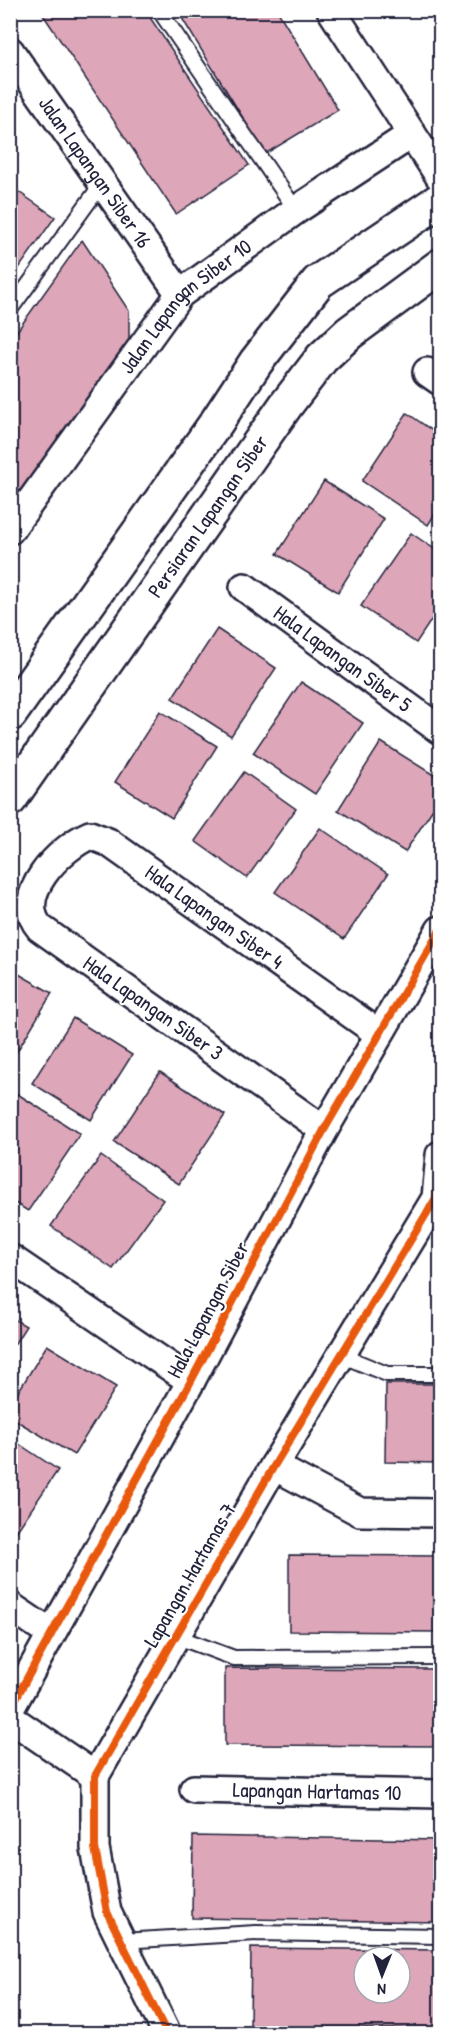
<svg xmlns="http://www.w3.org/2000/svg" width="451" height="2044" font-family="'Patrick Hand',sans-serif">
<rect width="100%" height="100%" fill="#fff"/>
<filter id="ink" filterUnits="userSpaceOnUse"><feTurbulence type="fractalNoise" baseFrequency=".0167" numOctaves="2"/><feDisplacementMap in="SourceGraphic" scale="12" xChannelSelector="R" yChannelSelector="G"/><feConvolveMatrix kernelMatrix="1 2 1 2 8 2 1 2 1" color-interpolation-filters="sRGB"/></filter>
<g filter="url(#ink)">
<g fill="#dda6b9" stroke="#22223b" stroke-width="1.5" fill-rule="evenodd">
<path d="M40,10H145L249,165L176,214Z"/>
<path d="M177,10H277L338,110L265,154Z"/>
<path d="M10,186L55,217L10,281Z"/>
<path d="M82,240L129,311V347L10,507V341Z"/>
<path d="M407,413L440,436V506L428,525L362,481Z"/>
<path d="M324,481L384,519L338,592L277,554Z"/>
<path d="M411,533L440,553V607L416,643L361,606Z"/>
<path d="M217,629L276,668L231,736L172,698Z"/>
<path d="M301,682L363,723L315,794L253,753Z"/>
<path d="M160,711L217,746L172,818L115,782Z"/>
<path d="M381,742L440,779V798L405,852L338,810Z"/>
<path d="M244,772L296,809L247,878L195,841Z"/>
<path d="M320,828L388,874L344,939L275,892Z"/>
<path d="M10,969L52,993L10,1063Z"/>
<path d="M73,1018L132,1055L91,1120L32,1083Z"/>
<path d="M160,1072L225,1115L179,1184L114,1142Z"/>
<path d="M16,1093L80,1134L28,1211L10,1200V1102Z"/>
<path d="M101,1156L163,1200L113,1269L51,1226Z"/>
<path d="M10,1317L26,1326L10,1351Z"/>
<path d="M47,1345L116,1387L74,1455L10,1417V1405Z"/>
<path d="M386,1384H440V1463L385,1462Z"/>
<path d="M10,1438L58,1470L10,1541Z"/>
<path d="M289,1555L440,1556V1632L289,1631Z"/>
<path d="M225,1668L440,1669V1746L225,1745Z"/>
<path d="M193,1836L440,1840V1922L192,1918Z"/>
<path d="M251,1948L440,1950V2029L250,2027ZM364,1957H400V1993H364Z"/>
</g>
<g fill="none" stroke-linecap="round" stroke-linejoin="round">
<defs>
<g id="service">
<path d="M159,10L296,210"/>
<path d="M10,310L103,182"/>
<path d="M343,1356L387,1374H440"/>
<path d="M175,1636L234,1658L440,1657"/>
<path d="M121,1941L256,1933L440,1936"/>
</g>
<g id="minor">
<path d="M331,10L440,177"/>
<path id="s1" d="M10,51L180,294"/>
<path d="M427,372L440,381"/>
<path id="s2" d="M10,530L180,294L296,210L412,134"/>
<path id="s3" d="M244,587L440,730"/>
<path id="s4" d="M324,1130L40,928C12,896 60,848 90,835L108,842L378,1033"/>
<path d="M10,1258L191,1381"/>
<path d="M274,1466L360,1512L440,1513"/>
<path d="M10,1606L50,1633"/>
<path d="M10,1709L191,1381L324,1130L440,930"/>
<path d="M10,1718L95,1776"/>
<path id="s5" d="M194,1789L440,1794"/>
<path d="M167,2034L107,1912L95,1848V1776L274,1466L436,1198L440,1155"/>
</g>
<g id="secondary">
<path d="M10,714L216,423L256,362L318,282L440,200"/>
<path id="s6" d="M10,799L286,405L322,358L349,333L440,266"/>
</g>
</defs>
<use href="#service" stroke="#22223b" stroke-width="18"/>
<use href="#minor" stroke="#22223b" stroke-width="32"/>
<use href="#secondary" stroke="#22223b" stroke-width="38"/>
<use href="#service" stroke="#fff" stroke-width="14"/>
<use href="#minor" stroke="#fff" stroke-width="27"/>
<use href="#secondary" stroke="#fff" stroke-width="33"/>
<defs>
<g id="cycleway">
<path d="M10,1709L191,1381L324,1130L440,930"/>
<path d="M167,2034L107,1912L95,1848V1776L274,1466L436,1198L440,1155"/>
</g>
</defs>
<use href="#cycleway" stroke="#fff" stroke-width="11"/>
<use href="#cycleway" stroke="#e8590c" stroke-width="8"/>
</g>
</g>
<g text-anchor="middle" stroke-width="4.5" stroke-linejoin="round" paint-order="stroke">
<g font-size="21" fill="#22223b" stroke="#fff">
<text dy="7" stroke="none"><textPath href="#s1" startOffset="148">Jalan Lapangan Siber 16</textPath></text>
<text dy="7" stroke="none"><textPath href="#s2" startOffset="286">Jalan Lapangan Siber 10</textPath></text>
<text dy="7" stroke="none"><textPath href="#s6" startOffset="345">Persiaran Lapangan Siber</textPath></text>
<text dy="7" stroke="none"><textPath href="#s3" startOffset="122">Hala Lapangan Siber 5</textPath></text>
<text dy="7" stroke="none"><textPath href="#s4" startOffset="618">Hala Lapangan Siber 4</textPath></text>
<text transform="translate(153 1008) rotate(35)" y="7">Hala Lapangan Siber 3</text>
<text transform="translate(208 1310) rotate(-62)" y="7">Hala Lapangan Siber</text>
<text transform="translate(190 1575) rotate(-60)" y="7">Lapangan Hartamas 7</text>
<text dy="7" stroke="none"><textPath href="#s5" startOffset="123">Lapangan Hartamas 10</textPath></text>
</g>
</g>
<rect width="451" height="2044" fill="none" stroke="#fff" stroke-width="36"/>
<rect x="18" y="18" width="415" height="2008" fill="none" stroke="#22223b" stroke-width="2" filter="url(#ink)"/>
<g transform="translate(382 1975) rotate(181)"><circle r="28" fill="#ffffff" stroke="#a7a7b1" stroke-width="1.5"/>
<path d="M0-4.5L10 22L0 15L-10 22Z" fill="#22223b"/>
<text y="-9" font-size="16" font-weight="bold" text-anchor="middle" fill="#22223b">N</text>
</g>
</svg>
